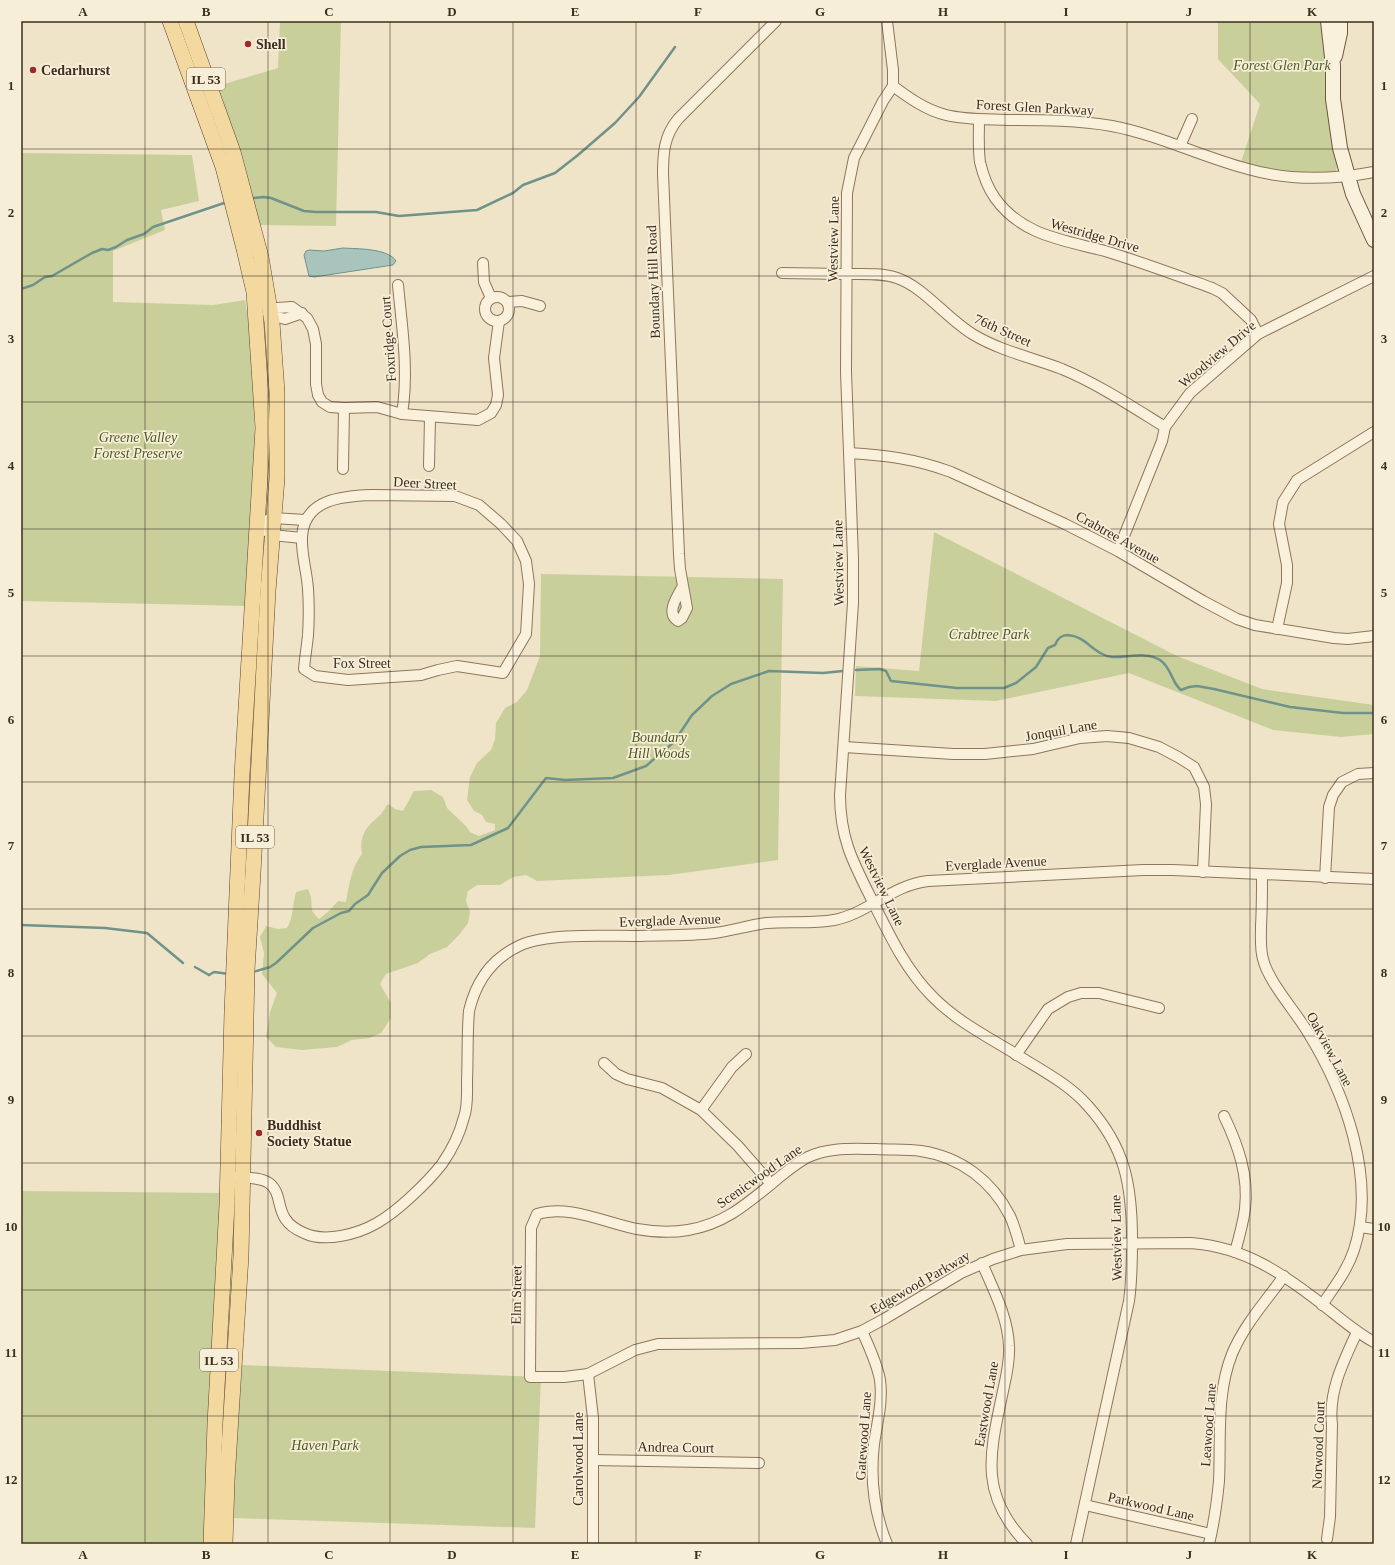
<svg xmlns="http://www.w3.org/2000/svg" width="1395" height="1565" font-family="'Times New Roman',serif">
<rect width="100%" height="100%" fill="#f0e4c8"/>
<g fill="#c9cf9b">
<path d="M280,21H341L336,226L259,225L241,154L218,86L278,68Z"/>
<path d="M1218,21H1324L1328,104L1338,164L1336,171L1332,173C1301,174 1271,170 1241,162L1260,104L1218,59Z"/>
<path d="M21,153L192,155L199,201L161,210L165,230L113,251V302L213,305L245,300L252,345L255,439L245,606L21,601Z"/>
<path d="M934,532L1177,656L1262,689L1374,705V734L1341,737L1273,730L1129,673L996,701L855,696L856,666L919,671Z"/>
<path d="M541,574L783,579L778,860L669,875L537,881L526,875L513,877L500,885H477L468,891L466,901L470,912L468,923L459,935L447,947L430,954L418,963L386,974L380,984L391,1003V1018L381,1033L370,1038L352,1040L337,1047L302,1050L276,1047L266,1037L270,1012L277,993L262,974L264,953L260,937L266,926L278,929L287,928C294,916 292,906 296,892L308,889L311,897L312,911L319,919L329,911L338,901L346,902C349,885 351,868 362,854C359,836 365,828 379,816C383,813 384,808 388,804L395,809L403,811L414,791L431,790L443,797L447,808L466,826L470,832L479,836L495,830V824L486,822L482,815L474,811L467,800L470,777L477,763L491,750L495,739L496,723L505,708L517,702L527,690L540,656Z"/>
<path d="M21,1191L222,1193L209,1544H21Z"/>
<path d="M242,1365L541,1377L535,1528L232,1518Z"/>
</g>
<path fill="#a9c4bc" stroke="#6f938a" d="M343,248C357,249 388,248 396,261L393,265L314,277L309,276L304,255L306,251L309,250L324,251Z"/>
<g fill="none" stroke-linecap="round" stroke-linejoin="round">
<g stroke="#6f938a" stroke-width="2.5">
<path d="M253,198L264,197L271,198L304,211L316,212H376L399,216L477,210L513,193L523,185L555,173L578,155L615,123L639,97L675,47"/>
<path d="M21,289L33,285L45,277L52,276L92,253L102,249L108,250L116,247L127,240L144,234L153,227L227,202"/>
<path d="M856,670L880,669L886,671L891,681L957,688H1004L1016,683L1036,667L1048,648L1055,645C1057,639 1062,635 1068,635C1086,636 1094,655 1112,657C1127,658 1146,651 1160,660C1172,668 1171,682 1181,690L1189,687L1197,686L1214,689L1290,707L1343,713H1374"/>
<path d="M21,925L105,928L147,933L183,963"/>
<path d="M195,967L209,975"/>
<path d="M253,972L270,967L276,963L313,928L341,913L349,911L355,904L368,895L382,873L400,856L410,850L421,847L471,845L508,828L546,778L565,780L613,778L646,766L674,742L692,715L712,696L731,684L769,671L823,673L843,671"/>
<path d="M209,975L214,972L229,974"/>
</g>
<defs>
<g id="street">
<path d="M887,21L893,70V86L883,101L854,158L847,193L846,372L853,559V603L840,795C840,840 854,864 874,904C890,936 906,970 932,996C955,1020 986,1036 1014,1053C1039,1069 1068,1083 1088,1106C1125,1147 1132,1185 1132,1239C1132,1260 1132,1280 1129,1301L1076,1544"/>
<path d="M893,86C909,98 926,110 946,115C966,120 988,119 1009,120C1044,120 1078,120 1112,126C1159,135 1202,157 1248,169C1290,181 1331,180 1374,172"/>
<path d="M979,120C979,134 978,148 980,162C983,175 988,188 995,198C1022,236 1064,240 1105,251C1141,262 1176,275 1212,288L1222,293L1251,320L1258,334"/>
<path d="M1180,146L1192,119"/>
<path d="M483,263L484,282L491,298"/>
<path d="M782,273C805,273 827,274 849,274C865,274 882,273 897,278C924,287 948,320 974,335C1001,351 1033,358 1062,369C1098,384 1131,406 1165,427"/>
<path d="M398,285C402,328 409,371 402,414"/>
<circle cx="497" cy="309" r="12"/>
<path d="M508,302L522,301L540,306"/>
<path d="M302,313L285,319L270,315L277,308L292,307L307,318L313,329L316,344V384L318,395L322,402L330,407L344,408L377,407L402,414L478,420L491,413L496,405L498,395L494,358L499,321"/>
<path d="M849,453C885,455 916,459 951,472L1065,524L1118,551L1203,601L1237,619L1255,625L1334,638L1348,639L1374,636"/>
<path d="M429,466L430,417"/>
<path d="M343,469L344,408"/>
<path d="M372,495L455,496L479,505L501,524L517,541L526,561L529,584L526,634L503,673L457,666L438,670L421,675L348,680L315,676L304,669C305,657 307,646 308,635C309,620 309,604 308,589C307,572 301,554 302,537C304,499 342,496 372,495Z"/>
<path d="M302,538L272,535L256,524L273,518L305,520"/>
<path d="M1118,551L1162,441L1165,427L1190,393L1258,334L1374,276"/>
<path d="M683,586C678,595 665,613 678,621L682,618L687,608L680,569L679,554L663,174C663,153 664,136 678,119L776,21"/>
<path d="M1277,629L1287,583V565L1279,524L1283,502L1297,480L1374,432"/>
<path d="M844,747L953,754H985L1033,749L1080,738L1107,736L1129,738L1159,747L1178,757L1194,767L1204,787L1206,804L1203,872"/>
<path d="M1262,875C1262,892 1262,909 1261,926C1261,937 1260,949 1263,959C1268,981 1295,1011 1307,1031C1345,1092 1377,1179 1354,1250C1347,1271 1334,1287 1322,1305"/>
<path d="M1325,878L1329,807L1333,795L1342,782L1358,774L1374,773"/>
<path d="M1016,1055L1048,1009L1068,997L1081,993H1099L1159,1008"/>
<path d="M604,1063L616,1074L627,1079L662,1088L701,1110L738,1146L771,1184"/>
<path d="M701,1110L732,1067L746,1054"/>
<path d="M1224,1116C1238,1145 1249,1176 1245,1209C1243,1223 1239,1238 1235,1252"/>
<path d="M236,1177C247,1178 260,1177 269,1183C286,1196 271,1219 304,1233C325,1243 358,1234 377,1223C398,1211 427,1183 442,1164C451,1151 460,1133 464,1117C468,1106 467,1093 467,1081C468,1058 467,1034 469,1011C476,981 492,958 521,945C548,933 603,936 635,936C661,935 688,936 714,933C732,931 749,925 767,923C789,921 812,924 834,920C867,914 892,885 928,881L1143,870H1173L1374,879"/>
<path d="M1360,1227L1374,1229"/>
<path d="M1021,1250C1018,1239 1015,1227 1010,1216C992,1181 961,1157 921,1151C906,1149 891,1150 876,1149C852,1149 829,1147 808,1157C796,1163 786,1172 776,1180C748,1203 725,1224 688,1230C671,1233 654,1232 637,1229C605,1223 569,1204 537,1214L531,1228L530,1377H564L588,1374L635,1350L658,1344L801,1343L835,1340L862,1331L886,1318L961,1273L993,1259L1021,1250L1067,1244L1191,1243C1246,1247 1285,1275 1327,1308C1342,1320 1357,1333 1374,1342"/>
<path d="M982,1263C993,1289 1008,1317 1009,1346C1010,1362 1006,1377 1003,1391C990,1453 978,1494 1027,1544"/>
<path d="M862,1331C869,1347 877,1363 880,1380C883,1402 877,1423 874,1444C870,1478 874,1512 887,1544"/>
<path d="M588,1374L593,1418V1544"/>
<path d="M593,1460L759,1463"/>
<path d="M1085,1505L1211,1534"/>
<path d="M1327,1539L1330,1517L1332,1424C1328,1392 1344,1360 1357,1332"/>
<path d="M1209,1544C1214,1523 1217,1502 1219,1481C1221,1439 1216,1394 1232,1354C1244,1325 1266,1301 1284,1276"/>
</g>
<g id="secondary">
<path d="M1328,21L1333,66V99L1340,148L1353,194L1374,240"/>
<path d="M1335,56L1340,33V21"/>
</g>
<g id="primary">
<path d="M170,21L223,167L244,249L254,292L263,428L242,775L232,1012L227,1205L215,1424L211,1544"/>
<path d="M186,21L233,152L261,257L272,322L277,392V478L268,591L253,873L247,970L241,1256L227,1480L225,1544"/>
</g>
</defs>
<use href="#street" stroke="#8d765c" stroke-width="12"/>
<use href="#secondary" stroke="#6f573f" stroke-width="16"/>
<use href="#primary" stroke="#5b4430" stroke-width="16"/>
<use href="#street" stroke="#faf1dc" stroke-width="10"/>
<use href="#secondary" stroke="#faf1dc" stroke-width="14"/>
<use href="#primary" stroke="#f3d9a0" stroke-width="15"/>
</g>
<path fill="none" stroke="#3d2e20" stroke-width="1" stroke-opacity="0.55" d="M145,21V1544M268,21V1544M390,21V1544M513,21V1544M636,21V1544M759,21V1544M882,21V1544M1005,21V1544M1127,21V1544M1250,21V1544M21,149H1374M21,276H1374M21,402H1374M21,529H1374M21,656H1374M21,782H1374M21,909H1374M21,1036H1374M21,1163H1374M21,1290H1374M21,1416H1374"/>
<g fill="#9e2a2b" stroke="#f7eed8" stroke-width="1.5">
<circle cx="248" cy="44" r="4"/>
<circle cx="33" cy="70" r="4"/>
<circle cx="259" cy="1133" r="4"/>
</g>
<g text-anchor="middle" stroke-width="3.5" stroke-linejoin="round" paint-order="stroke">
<g fill="#f7eed8" stroke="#756857" stroke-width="1">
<rect x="187" y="68" width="38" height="22" rx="3"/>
<rect x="236" y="826" width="38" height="22" rx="3"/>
<rect x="200" y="1349" width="38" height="22" rx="3"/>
</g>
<g font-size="13" font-weight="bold" fill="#3d2e20">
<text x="206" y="84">IL 53</text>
<text x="255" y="842">IL 53</text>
<text x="219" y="1365">IL 53</text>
</g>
<g font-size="14" font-weight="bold" fill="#3d2e20" stroke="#f7eed8" text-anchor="start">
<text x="256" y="49">Shell</text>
<text x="41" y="75">Cedarhurst</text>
<text x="267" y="1130">Buddhist<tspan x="267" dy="16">Society Statue</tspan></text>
</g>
<g font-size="14" font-style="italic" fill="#4d5a26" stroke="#f7eed8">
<text x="1282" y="70">Forest Glen Park</text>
<text x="138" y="442">Greene Valley<tspan x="138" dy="16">Forest Preserve</tspan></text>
<text x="989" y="639">Crabtree Park</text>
<text x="659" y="742">Boundary<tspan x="659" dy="16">Hill Woods</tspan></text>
<text x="325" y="1450">Haven Park</text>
</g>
<g font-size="14" fill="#3d2e20" stroke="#f7eed8">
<text transform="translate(1035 107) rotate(3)" y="5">Forest Glen Parkway</text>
<text transform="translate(1095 235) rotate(16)" y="5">Westridge Drive</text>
<text transform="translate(833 239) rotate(-89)" y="5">Westview Lane</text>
<text transform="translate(653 282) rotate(-92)" y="5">Boundary Hill Road</text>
<text transform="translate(1003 330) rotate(24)" y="5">76th Street</text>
<text transform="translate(388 339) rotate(-94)" y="5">Foxridge Court</text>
<text transform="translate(1217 354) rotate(-40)" y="5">Woodview Drive</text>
<text transform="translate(425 483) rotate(3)" y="5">Deer Street</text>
<text transform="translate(1118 537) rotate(29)" y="5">Crabtree Avenue</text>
<text transform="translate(838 563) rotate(-91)" y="5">Westview Lane</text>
<text x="362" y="668">Fox Street</text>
<text transform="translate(1061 730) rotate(-10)" y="5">Jonquil Lane</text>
<text transform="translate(996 863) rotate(-3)" y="5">Everglade Avenue</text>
<text transform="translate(882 886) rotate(64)" y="5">Westview Lane</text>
<text transform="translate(670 920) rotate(-2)" y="5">Everglade Avenue</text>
<text transform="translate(1330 1049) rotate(62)" y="5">Oakview Lane</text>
<text transform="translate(759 1176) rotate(-35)" y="5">Scenicwood Lane</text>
<text transform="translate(1116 1238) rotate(-91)" y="5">Westview Lane</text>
<text transform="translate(920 1282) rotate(-30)" y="5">Edgewood Parkway</text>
<text transform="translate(516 1295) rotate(-89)" y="5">Elm Street</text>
<text transform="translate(986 1404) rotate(-80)" y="5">Eastwood Lane</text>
<text transform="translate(1208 1425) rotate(-86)" y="5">Leawood Lane</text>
<text transform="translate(863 1436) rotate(-86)" y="5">Gatewood Lane</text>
<text transform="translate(1318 1445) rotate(-88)" y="5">Norwood Court</text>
<text transform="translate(676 1447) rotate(1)" y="5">Andrea Court</text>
<text transform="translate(578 1459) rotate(-90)" y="5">Carolwood Lane</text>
<text transform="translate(1151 1506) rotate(13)" y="5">Parkwood Lane</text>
</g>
</g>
<rect width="1395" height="1565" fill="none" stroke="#f7eed8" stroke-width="44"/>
<rect x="22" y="22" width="1351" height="1521" fill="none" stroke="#3d2e20" stroke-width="1.5"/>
<g font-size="13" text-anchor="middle" font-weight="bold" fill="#3d2e20">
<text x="83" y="16">A</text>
<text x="206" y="16">B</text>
<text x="329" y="16">C</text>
<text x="452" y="16">D</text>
<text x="575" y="16">E</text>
<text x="698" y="16">F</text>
<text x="820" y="16">G</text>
<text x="943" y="16">H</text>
<text x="1066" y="16">I</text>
<text x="1189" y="16">J</text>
<text x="1312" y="16">K</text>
<text x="11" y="90">1</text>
<text x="1384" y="90">1</text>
<text x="11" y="217">2</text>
<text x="1384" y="217">2</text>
<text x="11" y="343">3</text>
<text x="1384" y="343">3</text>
<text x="11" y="470">4</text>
<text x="1384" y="470">4</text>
<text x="11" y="597">5</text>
<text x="1384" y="597">5</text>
<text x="11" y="724">6</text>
<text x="1384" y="724">6</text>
<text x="11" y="850">7</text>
<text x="1384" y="850">7</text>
<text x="11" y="977">8</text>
<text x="1384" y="977">8</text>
<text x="11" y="1104">9</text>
<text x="1384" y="1104">9</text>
<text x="11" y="1231">10</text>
<text x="1384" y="1231">10</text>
<text x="11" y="1357">11</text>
<text x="1384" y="1357">11</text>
<text x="11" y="1484">12</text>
<text x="1384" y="1484">12</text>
<text x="83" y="1559">A</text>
<text x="206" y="1559">B</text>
<text x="329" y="1559">C</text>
<text x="452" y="1559">D</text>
<text x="575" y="1559">E</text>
<text x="698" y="1559">F</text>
<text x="820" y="1559">G</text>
<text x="943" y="1559">H</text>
<text x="1066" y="1559">I</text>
<text x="1189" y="1559">J</text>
<text x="1312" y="1559">K</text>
</g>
</svg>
